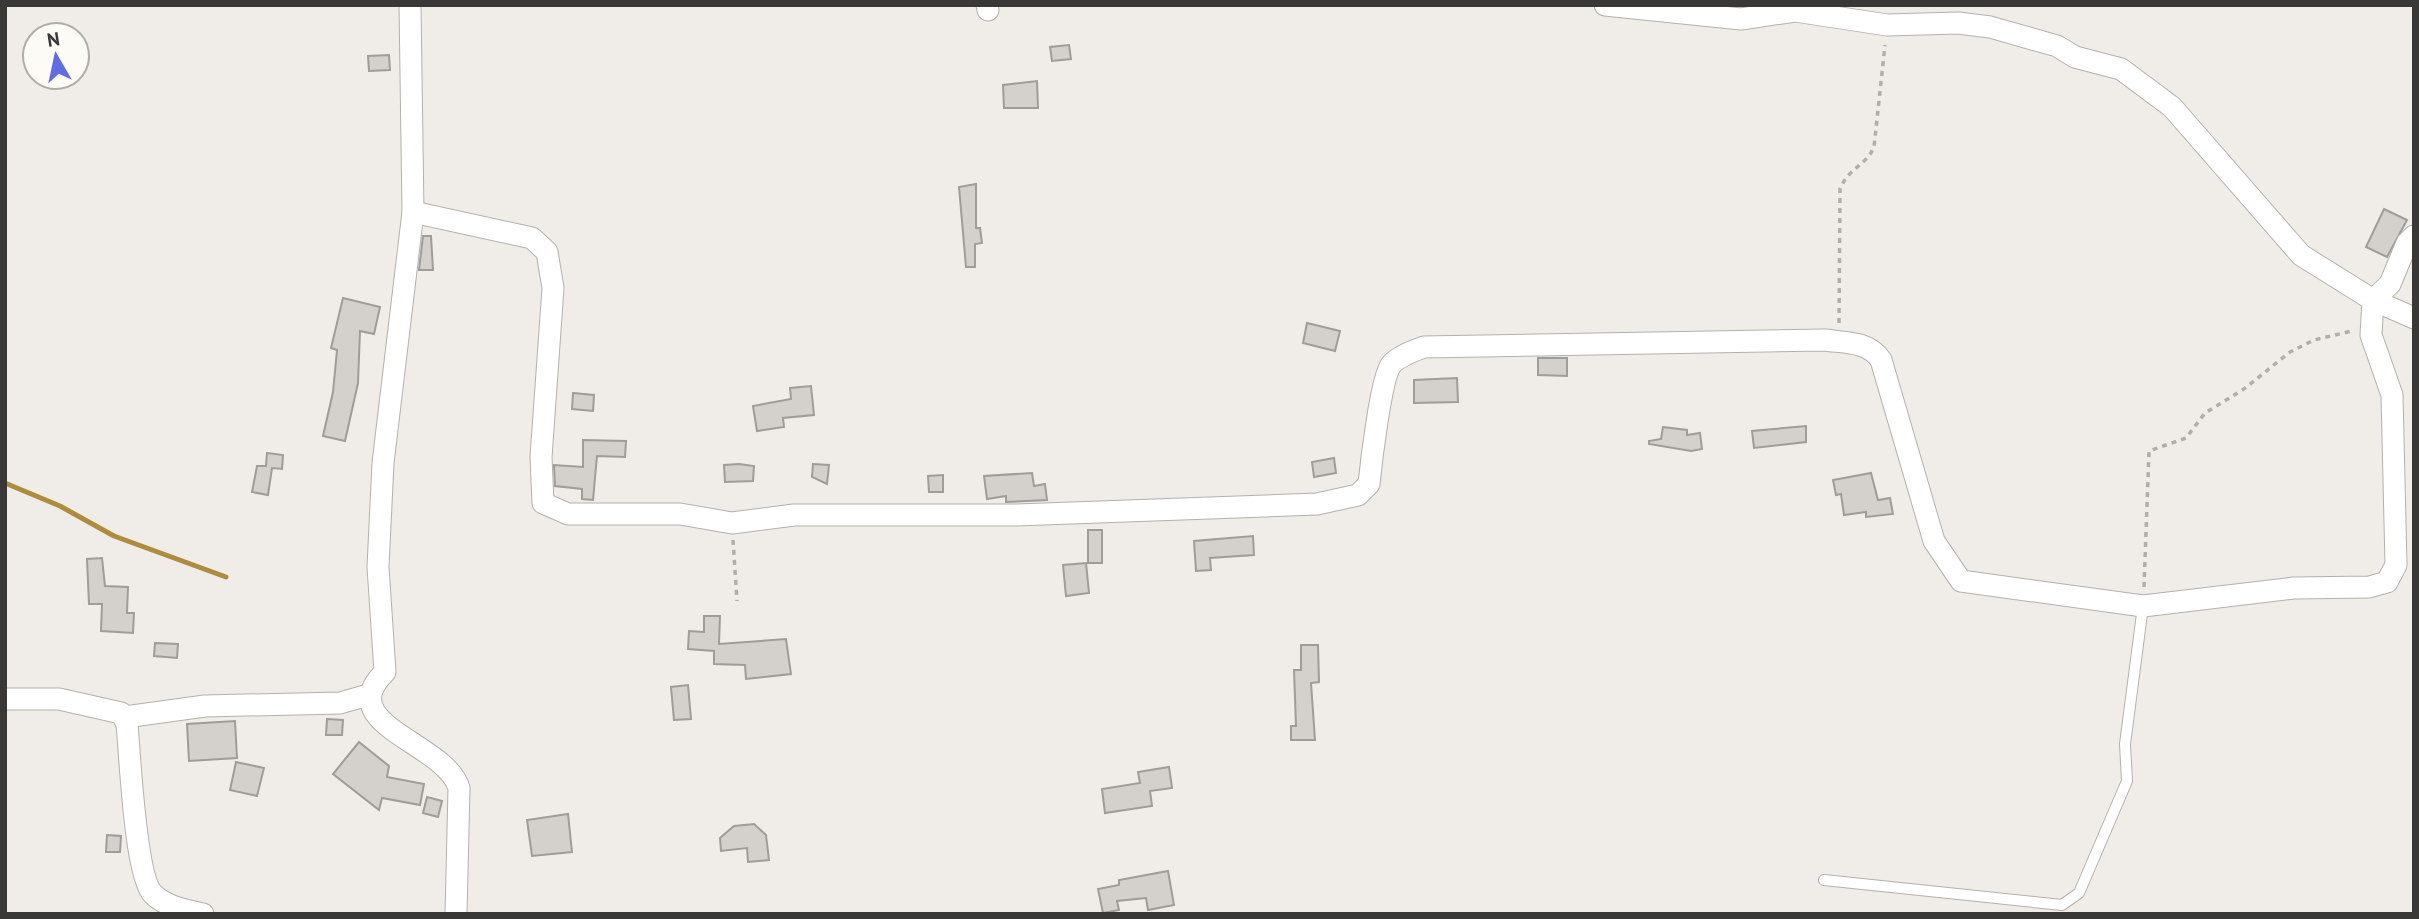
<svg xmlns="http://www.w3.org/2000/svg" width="2419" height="919" font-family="'PT Sans',sans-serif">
<rect width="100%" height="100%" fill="#f0ede9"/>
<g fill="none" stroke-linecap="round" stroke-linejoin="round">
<path stroke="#ae8c3d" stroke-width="5" d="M5,483L60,506L114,536L226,577"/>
</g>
<g fill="#d4d1cd" stroke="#9f9d98" stroke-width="2">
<path d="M1069,45L1071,59L1052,61L1050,47Z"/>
<path d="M389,55L390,70L369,71L368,56Z"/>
<path d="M1037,81L1038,108H1004L1003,85Z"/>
<path d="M976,184V228H980L982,243L975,244V267H966L959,187Z"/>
<path d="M2384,209L2407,220L2387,257L2366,247Z"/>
<path d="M423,236H431L433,270H419Z"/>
<path d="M343,298L380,307L374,334L360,331L358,383L345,441L323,436L333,392L337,350L331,348Z"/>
<path d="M1307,323L1340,331L1335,351L1303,343Z"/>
<path d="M1538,358H1567V376L1538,375Z"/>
<path d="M1457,378L1458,402L1414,403V380Z"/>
<path d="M811,386L814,415L783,418L784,427L757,431L753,406L791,399L790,388Z"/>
<path d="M573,393L594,395L593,411L572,409Z"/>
<path d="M1806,426V442L1754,448L1752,431Z"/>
<path d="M1663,427L1687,430V435L1700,433L1702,449L1691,451L1649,444V441L1661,439Z"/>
<path d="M583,440L626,441L625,457L597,456L593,500L582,499V489L555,486L554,465L583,467Z"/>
<path d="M267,453L283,455L282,469L272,468L268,495L252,492L257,466H266Z"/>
<path d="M1334,458L1336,473L1314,477L1312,462Z"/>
<path d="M739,464L754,466L753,481L725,482L724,465Z"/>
<path d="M813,464L829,465L827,484L812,477Z"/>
<path d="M1032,473L1034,486L1045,484L1047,500L1006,502V496L987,499L984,476Z"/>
<path d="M1871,473L1878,500L1890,498L1893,514L1866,517V512L1844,515L1841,494L1836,495L1833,480Z"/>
<path d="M943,475V492H929L928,476Z"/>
<rect x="1088" y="530" width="14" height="33"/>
<path d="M1253,536L1254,555L1210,558L1211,570L1196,571L1194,541Z"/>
<path d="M102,558L105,586L128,587L127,613H134L133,633L101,631L102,604H89L87,559Z"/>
<path d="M1086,563L1089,593L1066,596L1063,565Z"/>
<path d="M704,616H720L719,644L786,639L791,674L746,679L745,665L714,664V651L688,649L689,631L704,632Z"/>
<path d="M155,643L178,644L177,658L154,656Z"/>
<path d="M1301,645H1318L1319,682L1311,683L1315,740H1291V726H1296L1294,670H1301Z"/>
<path d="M688,685L691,719L674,720L671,687Z"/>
<path d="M327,719L343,720L342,735H326Z"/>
<path d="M235,721L237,758L189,761L187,724Z"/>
<path d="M359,742L389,766L387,777L424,784L420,805L382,798L379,810L333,774Z"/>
<path d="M236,762L264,768L257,796L230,790Z"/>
<path d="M1169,767L1172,788L1150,791L1152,806L1105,813L1102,789L1140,783L1138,772Z"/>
<path d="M427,797L442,801L438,817L423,813Z"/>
<path d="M568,814L572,852L532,856L527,820Z"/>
<path d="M754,824L766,835L769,860L748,862L747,848L721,851L720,838L734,826Z"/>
<path d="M107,835L121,836L120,852H106Z"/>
<path d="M1168,871L1174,905L1148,910L1146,898L1117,901L1119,910L1103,913L1098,889L1119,885V880Z"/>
</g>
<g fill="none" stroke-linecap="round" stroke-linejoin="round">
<defs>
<path id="service" d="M1824,880L2062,905L2079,893L2127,781L2125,744L2143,606"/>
<g id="minor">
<path d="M410,5L413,212L532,238L547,252L553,288L541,457L543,503L568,514H680L732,523L794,515H1016L1317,504L1358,495L1369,484C1371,464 1381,378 1391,365C1398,356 1414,351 1424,347L1825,340C1846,343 1868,341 1881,360L1934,541L1961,581L2143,606L2294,588L2369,587L2387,582L2396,565L2392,395L2371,335L2373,300L2390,284L2407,243L2414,236"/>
<path d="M987,5L988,10"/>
<path d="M1605,5L1741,19L1795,11L1887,25L1958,23L1990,27L2057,46L2075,57L2121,69L2172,107L2301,255L2373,300L2414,318"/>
<path d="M413,212L383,463L378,567L385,672C331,725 445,742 459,788L456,914"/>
<path d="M5,699H59L121,713L127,724C130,755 135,876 153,894C166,907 186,910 203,914"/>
<path d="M125,717L205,706L340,703L368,695"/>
</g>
</defs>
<use href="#service" stroke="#b3b1ad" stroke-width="12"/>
<use href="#minor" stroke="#b3b1ad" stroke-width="23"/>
<g stroke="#b0aeaa" stroke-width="3.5" stroke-dasharray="5 5" stroke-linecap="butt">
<path d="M1839,323L1840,189C1849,167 1866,166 1874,147L1885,45"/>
<path d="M733,540L737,601"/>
<path d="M2144,587L2149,451L2186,438L2205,413L2244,389L2290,352L2314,340L2352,331"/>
</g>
<use href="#service" stroke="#fff" stroke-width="10"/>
<use href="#minor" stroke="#fff" stroke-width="21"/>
</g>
<rect width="2419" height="919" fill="none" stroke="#393836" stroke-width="14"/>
<g transform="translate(56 56) rotate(351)"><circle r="33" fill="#fdfbf6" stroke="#afada9" stroke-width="2"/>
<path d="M0-5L12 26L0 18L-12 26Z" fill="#606ce4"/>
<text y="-10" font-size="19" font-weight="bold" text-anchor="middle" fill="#393836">N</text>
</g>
</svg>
